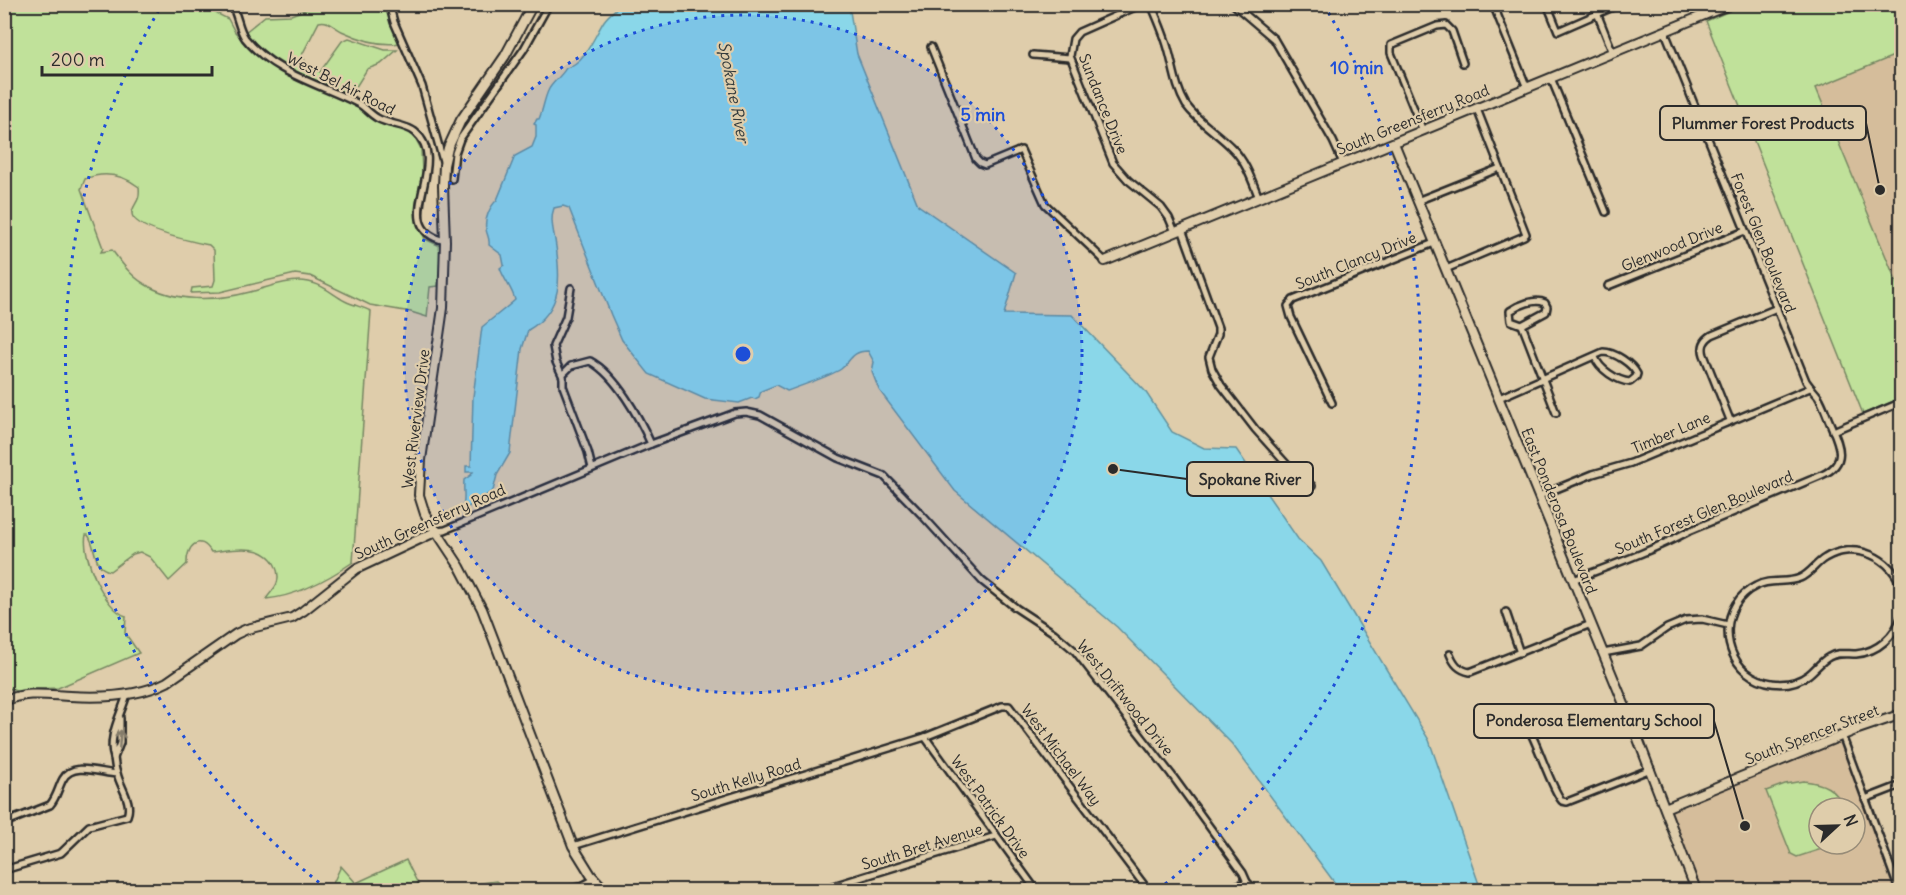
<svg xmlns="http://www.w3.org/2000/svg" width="1906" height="895" font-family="Delius,sans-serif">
<rect width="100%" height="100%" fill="#dfcdab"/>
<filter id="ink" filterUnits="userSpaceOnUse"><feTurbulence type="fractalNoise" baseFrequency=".0167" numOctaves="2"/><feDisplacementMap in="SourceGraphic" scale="12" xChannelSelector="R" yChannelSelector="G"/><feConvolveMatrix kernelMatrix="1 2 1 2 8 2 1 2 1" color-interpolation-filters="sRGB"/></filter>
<g filter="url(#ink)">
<g fill="#d5bd9b" fill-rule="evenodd">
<path d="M1901,53L1902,293H1901L1816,88Z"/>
<path d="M1842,735L1899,890H1696L1665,808ZM1819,808H1855V844H1819Z"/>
</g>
<g fill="#c0e19a" stroke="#768662" stroke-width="1.5">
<path d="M1746,4L1901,5V53L1816,88L1901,293V398L1863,414L1706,21Z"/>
<path d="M4,5H200L228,19L235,32L247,44L289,77L304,81L361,108L375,120L412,132L421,149L422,174L416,204V218L425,239L440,246L441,264L438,286L430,287L427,317L411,312L370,305L310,276L295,274L220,292L191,293L192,288L213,286L215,280L214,250L209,245C195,242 134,230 132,214C132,204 141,203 139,187C122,174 105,171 85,179L81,189L103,248L101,252L112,250C121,262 130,275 143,283C174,303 216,301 250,292C266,288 282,281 299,281C319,281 329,292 345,301C353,305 362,307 371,311L353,562C327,580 298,596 266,599C269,594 275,589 277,583C279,577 278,571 275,565C264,542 231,550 211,552C200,533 186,546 187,564L169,581L150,557L140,552L133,554L110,571C92,568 97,547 88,535H86C81,555 105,610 126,616L125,633L139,653L58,688L34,689L18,692L4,686Z"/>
<path d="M318,5H386L400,43C382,46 361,40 344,32C335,29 329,19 319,22L302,55L306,63L320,72L342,41L349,38L385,50H397L381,64L367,69L349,98L280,66L244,33L265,16L291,15Z"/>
<path d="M1803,781C1824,783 1835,788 1845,808H1819V844H1837L1797,857L1791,854L1766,791L1785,784Z"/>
<path d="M406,860L421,890H330L341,866L356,883Z"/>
<path d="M496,881L509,890H433Z"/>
</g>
<path fill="#8ad7e9" stroke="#64929d" stroke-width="1.5" d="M621,4L849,5L857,54L918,205L1016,273L1004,314L1072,315L1145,391L1172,432L1204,448L1236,449L1298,539L1321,561L1429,740L1481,890H1340L1232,744L1117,627L955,491L879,390L872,372L874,362L868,351C851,351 851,361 841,369C831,376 800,386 787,391L776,385L761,391L759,397L755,399L752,398L739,403L705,399L649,374L622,340L611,315L569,208L563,206L554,208C550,219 553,229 555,240C561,276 564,309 528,330L522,349L510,453L497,475L493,491L462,511C466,500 463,492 464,480L471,475L473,472H466V466H471L473,397L482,327C493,318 505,309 515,300C512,288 504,280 500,268L504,265L502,255L489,245C490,238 487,236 486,229C484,220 490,206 497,200L515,156L532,147L536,137V125L534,124L537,119H539C543,110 544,100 548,91C551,83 561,77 566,68C585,63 594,37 604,21C608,15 615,10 621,4Z"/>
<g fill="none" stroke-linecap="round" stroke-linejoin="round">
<defs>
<g id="street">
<path d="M231,4C238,15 238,28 245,38C274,74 320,84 359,104C366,108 370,114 377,118C389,125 405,124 415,132C453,164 386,227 445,241"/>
<path d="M389,4L394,22L422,86L443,161"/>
<path d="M1142,4L1079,32L1073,39L1070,56L1113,163L1128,180L1161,207L1169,218L1175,232"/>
<path d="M1151,4C1158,20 1165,36 1169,52C1174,70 1176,88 1186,105C1199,123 1218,133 1233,149C1246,162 1252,181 1259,198"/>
<path d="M1233,4L1274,39L1333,141L1343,163"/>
<path d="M1493,4L1527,88"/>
<path d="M1547,4L1558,31L1620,4"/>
<path d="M1597,13L1613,53"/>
<path d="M931,47L976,159L980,163L985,165L1021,150L1045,204L1105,261"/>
<path d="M1033,55L1070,58"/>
<path d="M1551,78L1606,212"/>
<path d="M1423,131L1391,53V45L1437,26L1446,25L1452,31L1463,63"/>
<path d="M452,179L455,153L460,139L524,49L549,4"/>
<path d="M1417,201L1500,168"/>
<path d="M1182,229L1218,328V334L1209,357L1212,369L1221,385L1255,429L1291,469L1312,486"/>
<path d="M1446,269L1524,236L1526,234L1477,109"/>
<path d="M1608,286L1745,231"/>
<path d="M1522,325L1546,312L1547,307L1545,303C1535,298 1519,305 1510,311L1511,321L1522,325L1556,413"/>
<path d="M563,377L556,362L553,346L566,317L571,288"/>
<path d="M1499,398L1603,352C1615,352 1632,364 1637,374L1636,377L1630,382C1617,381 1599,369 1595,357"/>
<path d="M1332,403L1291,317L1288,306L1293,300L1434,243"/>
<path d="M1730,420L1704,355C1701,346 1704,340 1712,335L1777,308"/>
<path d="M1833,431L1902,402"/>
<path d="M592,468L588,452L563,386V374L571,366L590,361C616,375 639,417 651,444"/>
<path d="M1539,496L1593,474L1631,463L1810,388"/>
<path d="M437,531L445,530L651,444L735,413L746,412L760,415L838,458L884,476L921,514L982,581L1016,608L1054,633L1075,651L1171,774L1243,873L1247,882L1255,890"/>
<path d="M1573,580C1612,565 1652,551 1689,531L1822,475C1849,463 1839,444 1830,423C1826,414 1823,404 1818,396C1814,391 1810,387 1806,381L1665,32"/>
<path d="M1902,589C1893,557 1854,540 1825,558C1816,563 1810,574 1800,578C1786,584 1770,578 1756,586C1720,603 1719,656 1752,676C1769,686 1792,687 1808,675C1815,670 1821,661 1829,657C1837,652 1846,654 1856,654C1878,652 1895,636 1902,615"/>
<path d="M1506,612L1520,653"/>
<path d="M1603,653L1641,646L1667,628L1686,620L1702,619L1728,625"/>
<path d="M1450,654C1454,664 1459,670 1470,672L1591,624"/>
<path d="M1513,710C1531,715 1547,783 1562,801L1567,802L1651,769"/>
<path d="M120,718V743L114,758C107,737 121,715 127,694"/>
<path d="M1842,735L1899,890"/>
<path d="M925,737L1036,890"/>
<path d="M1865,799L1896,787"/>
<path d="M4,823L50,805C57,797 58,788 63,779C73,761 100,773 117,774"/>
<path d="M573,846L925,737L1002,706H1009L1148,890"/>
<path d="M4,870L61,853L89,826L127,816C133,802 120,787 117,773C115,769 115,763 114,758"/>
<path d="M565,890L580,887L595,879"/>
<path d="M820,890L996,836"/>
<path d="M1225,890L1247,882"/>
</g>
<g id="secondary">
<path d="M533,4L505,56L461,120L448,148L444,165L443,186L445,241L443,308L421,460L419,495L425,514L460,567L482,609L573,846L591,875L605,890"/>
<path d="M1394,143L1635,731L1696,890"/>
<path d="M1105,261L1731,4"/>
<path d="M4,701C26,691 47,695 70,696C102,698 138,697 167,682L236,634L247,629L292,618L303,611L356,569L437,531"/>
<path d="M1665,808L1858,729L1902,714"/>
</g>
</defs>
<use href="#street" stroke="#2b2b2b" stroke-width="10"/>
<use href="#secondary" stroke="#2b2b2b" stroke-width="12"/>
<use href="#street" stroke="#dfcdab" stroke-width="5"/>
<use href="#secondary" stroke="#dfcdab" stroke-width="8"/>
</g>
<defs><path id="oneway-shaft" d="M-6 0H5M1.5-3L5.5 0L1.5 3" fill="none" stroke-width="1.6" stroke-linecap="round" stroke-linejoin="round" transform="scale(1.5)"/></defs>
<use stroke="#857c6b" href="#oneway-shaft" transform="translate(120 739) rotate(-85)"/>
</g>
<circle cx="743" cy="354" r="339" fill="#1d4ed8" fill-opacity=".12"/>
<g fill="none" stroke="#1d4ed8" stroke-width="3" stroke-dasharray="3 6">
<circle cx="743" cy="354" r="339"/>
<path d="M326 888A678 678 0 0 1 162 5M1324 5A678 678 0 0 1 1160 888"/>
</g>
<g text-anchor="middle" stroke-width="4.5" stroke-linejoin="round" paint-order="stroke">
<g font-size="15" fill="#2b2b2b" stroke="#dfcdab">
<text transform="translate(341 84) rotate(27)" y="5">West Bel Air Road</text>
<text transform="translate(1103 104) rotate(68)" y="5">Sundance Drive</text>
<text transform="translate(1413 120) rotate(-22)" y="5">South Greensferry Road</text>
<text transform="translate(1763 243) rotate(68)" y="5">Forest Glen Boulevard</text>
<text transform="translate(1672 247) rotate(-22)" y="5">Glenwood Drive</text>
<text transform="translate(1356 261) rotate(-22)" y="5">South Clancy Drive</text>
<text transform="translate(416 419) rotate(-83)" y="5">West Riverview Drive</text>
<text transform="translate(1671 433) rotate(-23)" y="5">Timber Lane</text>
<text transform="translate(1559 511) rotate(68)" y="5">East Ponderosa Boulevard</text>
<text transform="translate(1704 513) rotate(-23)" y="5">South Forest Glen Boulevard</text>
<text transform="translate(430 522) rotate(-24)" y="5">South Greensferry Road</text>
<text transform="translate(1125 698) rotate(51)" y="5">West Driftwood Drive</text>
<text transform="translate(1812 735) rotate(-21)" y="5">South Spencer Street</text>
<text transform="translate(1061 755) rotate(53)" y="5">West Michael Way</text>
<text transform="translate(746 780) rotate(-17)" y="5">South Kelly Road</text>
<text transform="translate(990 807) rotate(54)" y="5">West Patrick Drive</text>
<text transform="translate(922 847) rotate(-17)" y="5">South Bret Avenue</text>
</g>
<g font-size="16" font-style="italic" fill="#343c3e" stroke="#dfcdab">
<text transform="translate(734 92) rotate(79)" y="6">Spokane River</text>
</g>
</g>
<circle cx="743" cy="354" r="9" fill="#1d4ed8" stroke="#dfcdab" stroke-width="3"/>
<g font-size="18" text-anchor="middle" font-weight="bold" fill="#1d4ed8" stroke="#dfcdab" stroke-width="4.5" stroke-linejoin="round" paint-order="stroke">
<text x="1357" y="74">10 min</text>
<text x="983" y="121">5 min</text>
</g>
<path fill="none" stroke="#2b2b2b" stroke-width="2" d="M1880 190L1866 123M1113 469L1187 479M1745 826L1714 721"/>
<g fill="#2b2b2b" stroke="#dfcdab" stroke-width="2">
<circle cx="1880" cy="190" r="6"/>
<circle cx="1113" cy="469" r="6"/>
<circle cx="1745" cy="826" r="6"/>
</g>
<g fill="#dfcdab" stroke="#2b2b2b" stroke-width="2">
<rect x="1660" y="106" width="206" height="34" rx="6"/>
<rect x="1187" y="462" width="126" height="34" rx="6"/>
<rect x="1474" y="704" width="240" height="34" rx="6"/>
</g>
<g font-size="16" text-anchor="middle" font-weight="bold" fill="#2b2b2b">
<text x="1763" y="129">Plummer Forest Products</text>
<text x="1250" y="485">Spokane River</text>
<text x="1594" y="726">Ponderosa Elementary School</text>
</g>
<rect width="1906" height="895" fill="none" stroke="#dfcdab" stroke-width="24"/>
<rect x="12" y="12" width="1882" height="871" fill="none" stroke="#2b2b2b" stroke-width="2" filter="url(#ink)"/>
<g transform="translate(1837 826) rotate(68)"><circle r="28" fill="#dfcdab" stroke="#978c78" stroke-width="1.5"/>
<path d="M0-4.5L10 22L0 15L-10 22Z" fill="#2b2b2b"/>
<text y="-9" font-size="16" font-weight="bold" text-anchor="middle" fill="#2b2b2b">N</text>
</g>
<path d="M42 66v9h170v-9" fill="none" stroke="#2b2b2b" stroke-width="3"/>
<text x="51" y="66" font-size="18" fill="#2b2b2b" stroke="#dfcdab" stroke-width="4.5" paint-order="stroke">200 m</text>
</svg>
